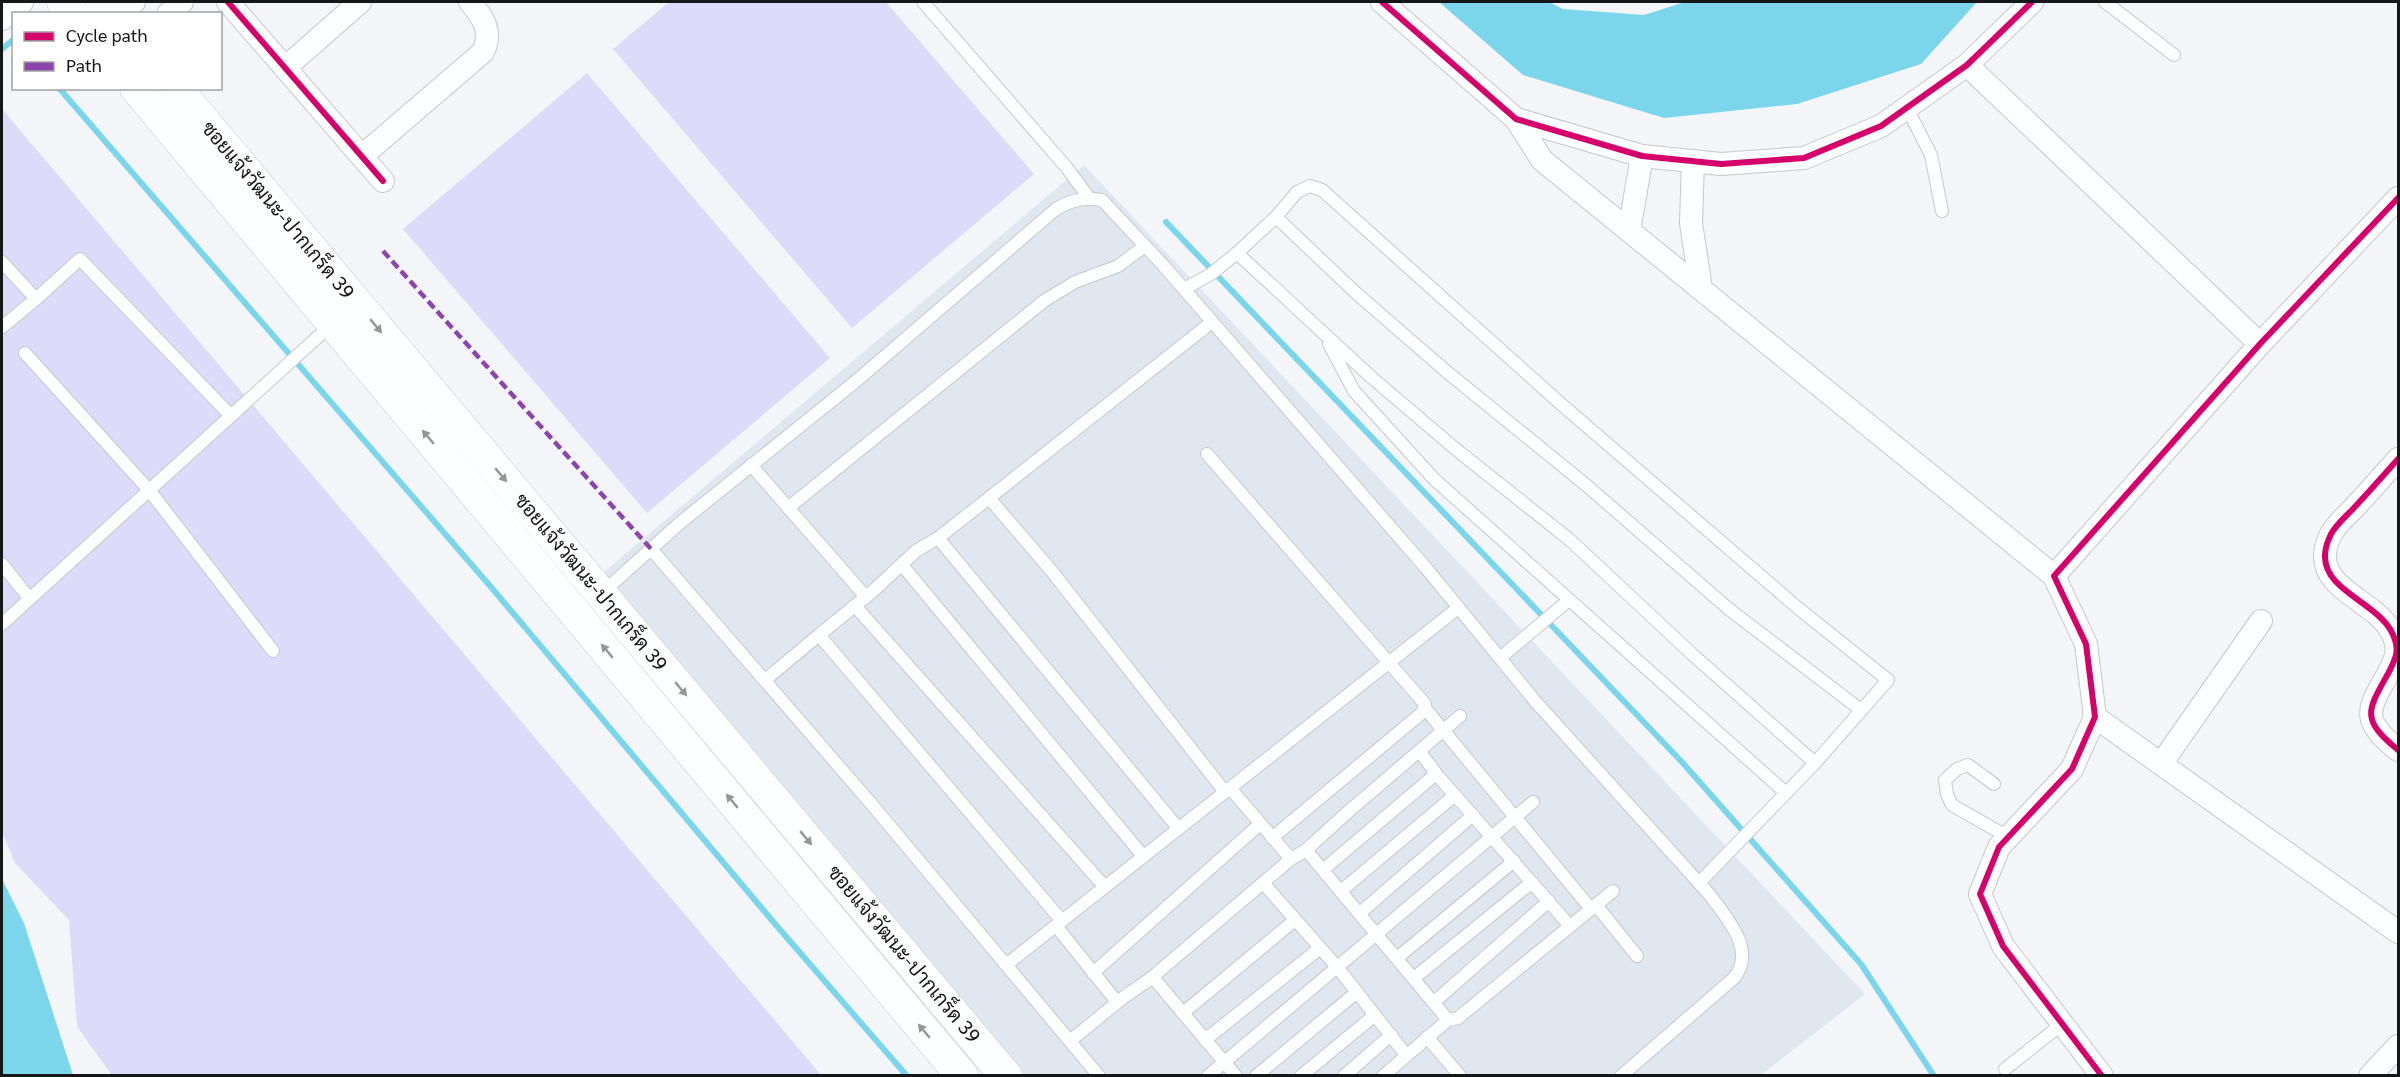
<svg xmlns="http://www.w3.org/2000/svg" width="2400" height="1077" font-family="Georgia,Sarabun,serif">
<rect width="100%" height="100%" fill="#f3f5f8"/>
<path fill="#e1e7f0" d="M1084,165L1865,994L1761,1075H1022L604,572Z"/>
<g fill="#dedbfa">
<path d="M669,2H886L1034,174L852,328L613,49Z"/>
<path d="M587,73L830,358L647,513L403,229Z"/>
<path d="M2,109L821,1075H112L77,1027L69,920L15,863L2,832Z"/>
</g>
<g fill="#7bd6eb">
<path d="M1439,2H1549L1563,9L1644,15L1685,2H1977L1921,64L1797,104L1664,118L1523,75Z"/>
<path d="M2,879L24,923L73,1075H2Z"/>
</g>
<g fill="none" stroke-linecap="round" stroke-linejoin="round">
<g stroke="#7bd6eb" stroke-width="6">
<path d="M2,49L14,39"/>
<path d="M59,88L491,587L776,925L907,1076"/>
<path d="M1166,222L1681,761L1861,964L1934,1076"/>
</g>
<defs>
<g id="service">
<path d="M923,2L1067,168L1089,198"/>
<path d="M2105,2L2174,55"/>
<path d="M1907,108L1931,155L1942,211"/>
<path d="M1276,217L1297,192L1310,186L1322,190L1561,404L1798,608L1888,680L1815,763L1699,883"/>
<path d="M1237,253L1276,217L1356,293L1447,372L1586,485L1730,610L1861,710"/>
<path d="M2,262L36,299L80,259L231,416"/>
<path d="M1184,289L1211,274L1237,253L1371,377L1458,451L1570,540L1692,654L1815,763"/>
<path d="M2,327L36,299"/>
<path d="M1329,344L1354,391L1434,479L1786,793"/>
<path d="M25,353L149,490L273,651"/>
<path d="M1207,454L1425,704L1423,712L1272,838"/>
<path d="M751,465L866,597"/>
<path d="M989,498L1212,322"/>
<path d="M788,508L1044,301L1075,282L1118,266L1145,246"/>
<path d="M938,538L1178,828"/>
<path d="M651,549L874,807L1099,1076"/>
<path d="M2,564L29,598"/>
<path d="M902,565L1143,856"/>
<path d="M602,593L681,522L855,382L1056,209C1071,200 1084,197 1102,200L1163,265L1426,568L1535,701L1709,894C1726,917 1757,950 1734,978L1621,1076"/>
<path d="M855,606L1105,887"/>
<path d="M2,624L332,324"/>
<path d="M819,635L873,591L916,551L938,538L989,498L1050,569L1225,792"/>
<path d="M1500,658L1569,600"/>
<path d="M765,680L819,635L1062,921"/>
<path d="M1424,707L1591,909"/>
<path d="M1420,752L1438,776L1570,926"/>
<path d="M1994,784L1968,765L1957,769L1945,780L1947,794L1952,805L2008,837"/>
<path d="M1230,788L1291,859"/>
<path d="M1306,850L1448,1020"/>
<path d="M1324,869L1436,774"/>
<path d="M1263,883L1338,968L1406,1055"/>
<path d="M1341,891L1455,795"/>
<path d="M1596,905L1637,956"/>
<path d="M1360,913L1473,815"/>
<path d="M1056,926L1117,1002"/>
<path d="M1397,958L1514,861"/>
<path d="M1006,965L1458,608"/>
<path d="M1093,973L1260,824"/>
<path d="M1414,978L1532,882"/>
<path d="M1150,979L1156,981L1236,1076"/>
<path d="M1434,1002L1549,901"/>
<path d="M1183,1013L1295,920"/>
<path d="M1427,1037L1460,1076"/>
<path d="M1205,1040L1320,948"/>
<path d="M1070,1041L1124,997L1150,979L1291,859L1306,850L1349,811L1460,716"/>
<path d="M2005,1069L2062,1024"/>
<path d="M1208,1076L1533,802"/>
<path d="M1256,1076L1357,992"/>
<path d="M1301,1076L1375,1015"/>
<path d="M1344,1076L1391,1035"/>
<path d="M1383,1076L1448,1020L1458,1018L1613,891"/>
</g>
<g id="minor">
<path d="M228,2L383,181"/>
<path d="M1382,2L1516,119L1642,156L1721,164L1804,158L1881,126L1967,65L2032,2"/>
<path d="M120,14L134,2"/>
<path d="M168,14L182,2"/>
<path d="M2,19L22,2"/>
<path d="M1967,65L2260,344"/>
<path d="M285,68L360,2"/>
<path d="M1516,119L1542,160L2054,576"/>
<path d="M362,156L483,52C493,32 483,17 470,2"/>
<path d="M1693,161L1691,223L1701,289"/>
<path d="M1629,231L1642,156"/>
<path d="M2398,459C2383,476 2368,493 2352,510C2345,517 2336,525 2331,534C2328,540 2325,549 2325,556C2324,593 2385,604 2395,640C2399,652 2395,659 2390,670C2368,710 2359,718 2398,750"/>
<path d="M2095,717L2398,932"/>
<path d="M2161,764L2261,621"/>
<path d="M2102,1076L2003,946L1980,894L1999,847L2072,769L2095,717L2086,644L2054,576L2260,344L2398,198"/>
<path d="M2370,1076L2398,1046"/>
</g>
<g id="secondary">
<path d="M63,2L73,14"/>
<path d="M102,2L112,14"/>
<path d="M136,88L962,1076"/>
<path d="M176,88L1006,1076"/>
</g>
</defs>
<use href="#service" stroke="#c6c7ca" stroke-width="14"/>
<use href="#minor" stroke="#c6c7ca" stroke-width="24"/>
<use href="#secondary" stroke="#c6c7ca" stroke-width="33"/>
<use href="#service" stroke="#fdfefe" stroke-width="12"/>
<use href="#minor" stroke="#fdfefe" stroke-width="22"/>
<use href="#secondary" stroke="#fdfefe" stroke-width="32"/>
<path stroke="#8e44ad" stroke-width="4.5" stroke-dasharray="9 4.5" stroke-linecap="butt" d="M383,251L651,549"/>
<defs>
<g id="cycleway">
<path d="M228,2L383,181"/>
<path d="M1382,2L1516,119L1642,156L1721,164L1804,158L1881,126L1967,65L2032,2"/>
<path d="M2398,459C2383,476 2368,493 2352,510C2345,517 2336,525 2331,534C2328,540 2325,549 2325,556C2324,593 2385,604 2395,640C2399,652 2395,659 2390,670C2368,710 2359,718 2398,750"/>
<path d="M2102,1076L2003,946L1980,894L1999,847L2072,769L2095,717L2086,644L2054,576L2260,344L2398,198"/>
</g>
</defs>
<use href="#cycleway" stroke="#fff" stroke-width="10"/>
<use href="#cycleway" stroke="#d6006c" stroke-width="6"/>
</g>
<defs><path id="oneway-solid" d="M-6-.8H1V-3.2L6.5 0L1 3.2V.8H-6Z" transform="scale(1.5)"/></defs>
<g fill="#959697">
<use href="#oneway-solid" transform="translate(376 326) rotate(50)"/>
<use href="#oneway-solid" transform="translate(428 437) rotate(-130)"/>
<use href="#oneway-solid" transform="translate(501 475) rotate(50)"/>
<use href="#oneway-solid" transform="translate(607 651) rotate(-130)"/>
<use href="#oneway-solid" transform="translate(681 689) rotate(50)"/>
<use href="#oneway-solid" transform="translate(732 801) rotate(-130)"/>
<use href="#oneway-solid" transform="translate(806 838) rotate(50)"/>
<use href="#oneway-solid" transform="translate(924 1031) rotate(-130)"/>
</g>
<g text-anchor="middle" stroke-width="4.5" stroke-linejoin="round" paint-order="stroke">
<g font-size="20" fill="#151719" stroke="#fff">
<text transform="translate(278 210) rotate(50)" y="7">ซอยแจ้งวัฒนะ-ปากเกร็ด 39</text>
<text transform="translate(591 582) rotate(50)" y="7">ซอยแจ้งวัฒนะ-ปากเกร็ด 39</text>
<text transform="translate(904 954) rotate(50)" y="7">ซอยแจ้งวัฒนะ-ปากเกร็ด 39</text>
</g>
</g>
<rect width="2400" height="1077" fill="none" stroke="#151719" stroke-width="6"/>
<rect x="12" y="12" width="210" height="78" fill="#ffffff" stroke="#a1a2a3" stroke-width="1.5"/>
<rect x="24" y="32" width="30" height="9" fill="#d6006c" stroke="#a1a2a3" stroke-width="1.5"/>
<text x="66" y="42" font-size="18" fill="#151719">Cycle path</text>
<rect x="24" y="62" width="30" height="9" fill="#8e44ad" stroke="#a1a2a3" stroke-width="1.5"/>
<text x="66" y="72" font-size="18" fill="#151719">Path</text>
</svg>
